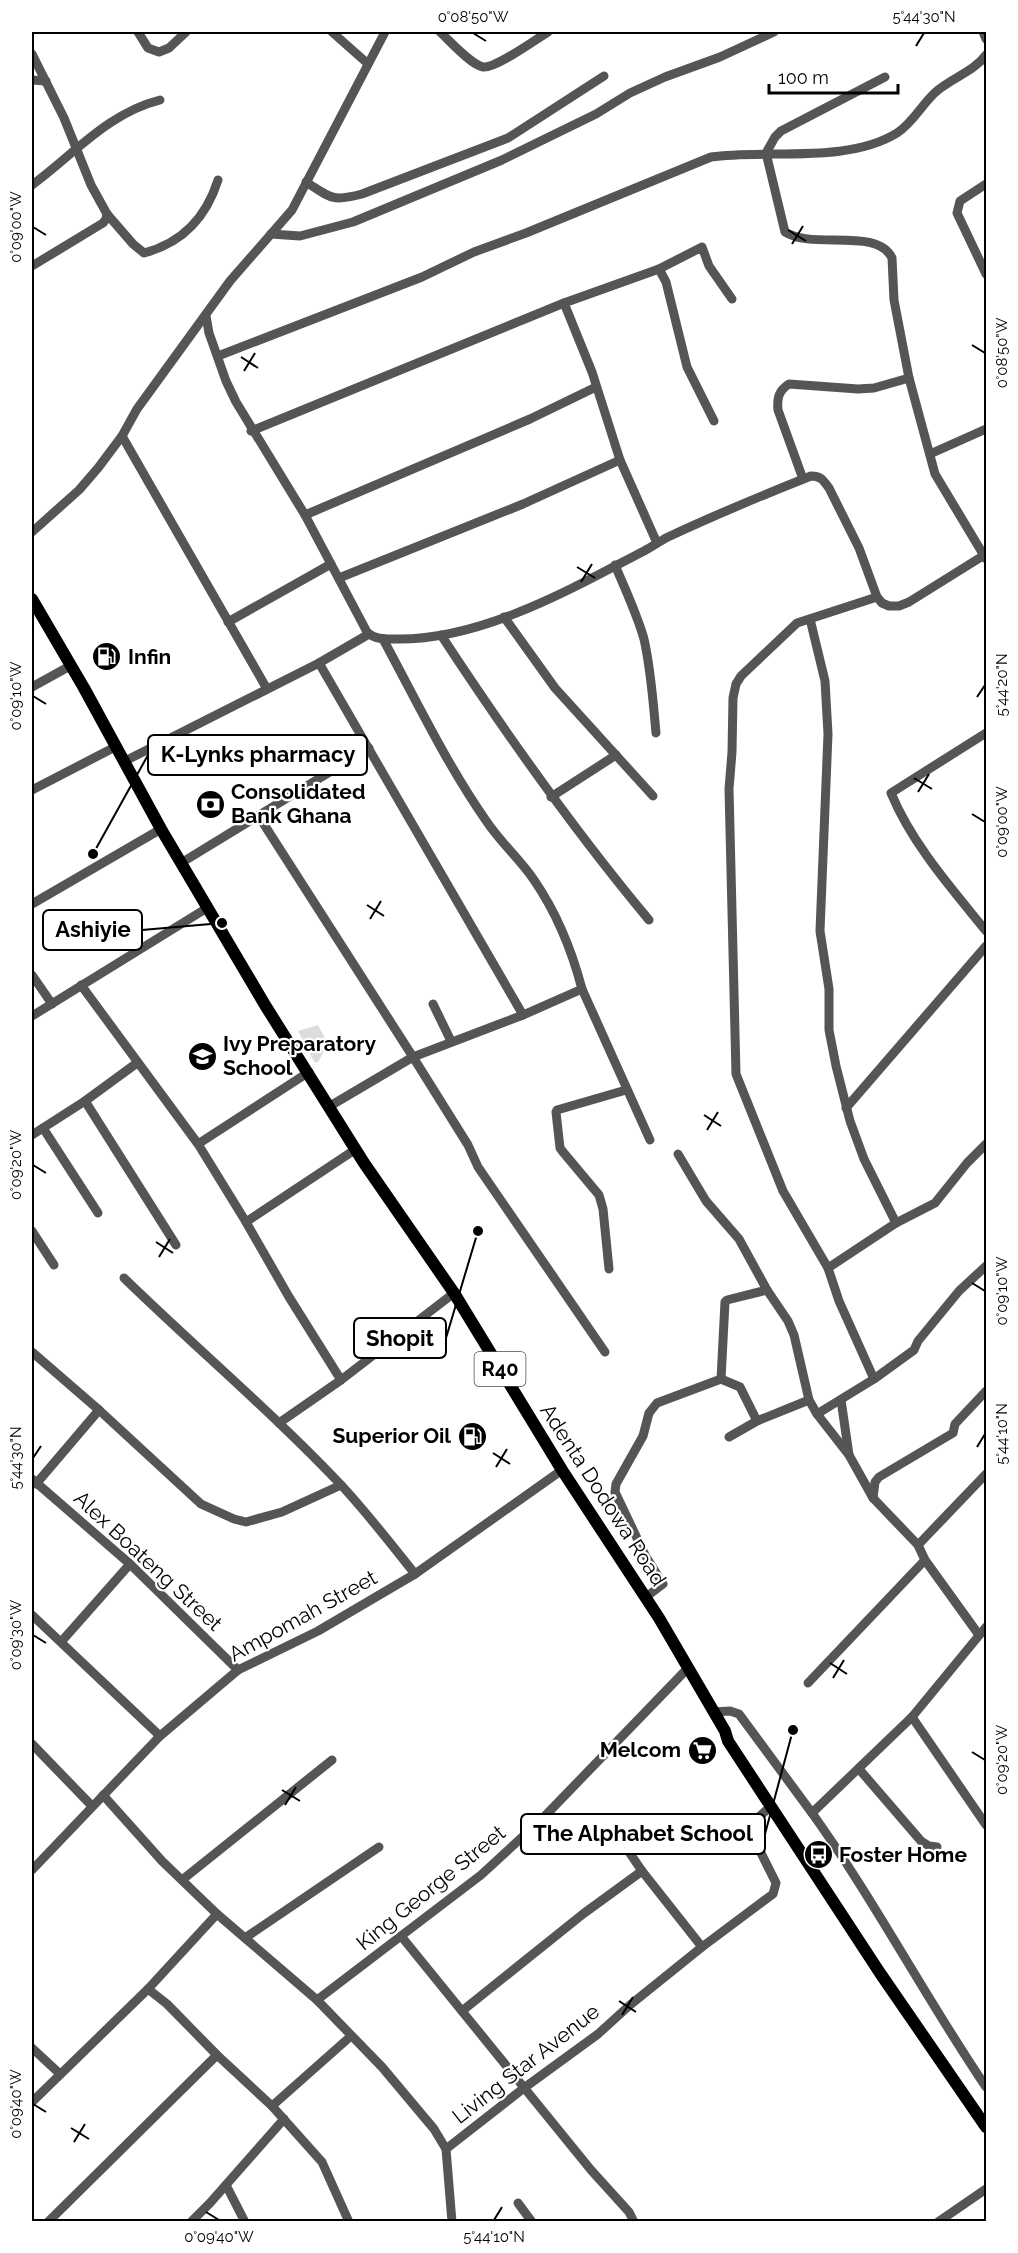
<svg xmlns="http://www.w3.org/2000/svg" width="1018" height="2253" font-family="Raleway,sans-serif">
<rect width="100%" height="100%" fill="#fff"/>
<path fill="#dcdcdc" d="M318,1025L328,1044L318,1062L315,1063L298,1031Z"/>
<g fill="none" stroke-linecap="round" stroke-linejoin="round">
<g stroke="#555" stroke-width="9">
<path d="M138,32L148,48L159,52L169,48L186,32"/>
<path d="M332,32L367,63"/>
<path d="M440,32C450,41 470,64 483,67C495,69 536,39 548,32"/>
<path d="M983,32L986,39"/>
<path d="M32,54L64,118L91,185L107,214L106,219L103,223L32,266"/>
<path d="M885,77L781,131L775,137L766,153L785,232C813,250 877,227 892,258L894,300L909,378L935,474L986,559"/>
<path d="M32,80L46,81"/>
<path d="M306,182C331,198 332,202 362,194L508,138L604,76"/>
<path d="M986,184L960,201L957,213L986,274"/>
<path d="M32,185C73,155 108,113 160,100"/>
<path d="M107,214L133,244L144,253C182,243 206,218 218,180"/>
<path d="M271,234L300,236L353,222L502,160L596,114L630,93L665,77L720,57L774,32"/>
<path d="M659,269L666,282L687,367L714,421"/>
<path d="M564,303L592,372L620,460L657,543"/>
<path d="M206,316L209,333L226,381L236,402L305,515L367,632C375,640 387,639 397,639C482,640 571,589 644,551C653,546 660,541 668,537C715,515 763,495 811,476C821,476 823,480 829,488L859,548L877,597L882,603L889,606H899L909,602L986,554"/>
<path d="M218,356L422,277L474,252L526,233L711,157C768,149 847,164 897,133C914,122 923,102 938,90C954,77 974,71 986,55"/>
<path d="M251,431L564,303L659,269L702,247L709,266L732,299"/>
<path d="M122,436L267,689"/>
<path d="M930,454L986,429"/>
<path d="M803,479L778,410C777,399 778,391 789,384L858,389L874,388L909,378"/>
<path d="M305,515L530,419L596,387"/>
<path d="M32,532L79,490L98,468L122,436L137,409L230,281L292,210L385,32"/>
<path d="M615,565C625,589 637,614 644,639C651,670 653,701 656,733"/>
<path d="M339,578L523,504L620,460"/>
<path d="M504,617L555,688L653,796"/>
<path d="M810,619L825,681L828,734L820,931L829,989V1030L836,1066L850,1121L864,1159L896,1223"/>
<path d="M228,622L331,564"/>
<path d="M441,635C506,734 573,829 649,920"/>
<path d="M383,639C416,700 447,765 487,822C501,843 520,859 534,880C556,912 572,951 582,989L523,1015"/>
<path d="M319,663L523,1015L413,1057L330,1106"/>
<path d="M32,687L70,666"/>
<path d="M986,733L891,793C912,844 952,889 986,931"/>
<path d="M125,761L319,663L369,634"/>
<path d="M32,790L117,746"/>
<path d="M551,797L616,755"/>
<path d="M258,815L413,1057L468,1145L478,1167L605,1352"/>
<path d="M181,863L369,748"/>
<path d="M32,904L161,829"/>
<path d="M32,975L52,1004"/>
<path d="M81,985L198,1144L246,1222L289,1297L341,1380"/>
<path d="M582,989L650,1140"/>
<path d="M433,1004L451,1041"/>
<path d="M32,1016L207,908"/>
<path d="M85,1101L176,1245"/>
<path d="M846,1108L986,946"/>
<path d="M43,1128L98,1213"/>
<path d="M32,1135L85,1101L137,1063"/>
<path d="M198,1144L309,1072"/>
<path d="M678,1154L706,1201L739,1239L767,1290"/>
<path d="M246,1222L356,1149"/>
<path d="M32,1231L54,1265"/>
<path d="M828,1268L896,1223L935,1203L967,1163L986,1144"/>
<path d="M609,1269L603,1209L599,1195L563,1152L560,1148L556,1112L557,1110L626,1090"/>
<path d="M124,1278C196,1348 273,1413 342,1486C368,1514 391,1544 415,1574"/>
<path d="M32,1352L99,1410L201,1504L234,1519L246,1522L282,1512L341,1485"/>
<path d="M874,1379L839,1301L828,1268L783,1191L736,1074L729,789L732,752L733,698L736,684L741,676L797,623L877,597"/>
<path d="M841,1400L849,1455L873,1498L918,1545L925,1560L979,1635"/>
<path d="M817,1414L874,1379L914,1350L918,1341L959,1291L986,1266"/>
<path d="M757,1421L740,1387L721,1379L725,1302L727,1300L767,1290L788,1321L794,1335L809,1400L817,1414L849,1455"/>
<path d="M279,1423L341,1380L454,1293"/>
<path d="M729,1437L757,1421L809,1400"/>
<path d="M32,1479L130,1564L238,1670"/>
<path d="M36,1484L99,1410"/>
<path d="M873,1498L875,1482L879,1477L953,1433L955,1424L986,1391"/>
<path d="M918,1545L986,1474"/>
<path d="M646,1597L663,1584L645,1555L615,1492L616,1484L643,1436L649,1413L657,1403L721,1379"/>
<path d="M32,1615L160,1736"/>
<path d="M986,1627L912,1717L812,1813C875,1901 925,1997 986,2087"/>
<path d="M61,1642L130,1564"/>
<path d="M808,1683L925,1560"/>
<path d="M713,1712L730,1711L739,1714L812,1813"/>
<path d="M912,1717L986,1825"/>
<path d="M32,1744L92,1806"/>
<path d="M859,1769L921,1841L929,1846L937,1847"/>
<path d="M103,1795L162,1861L217,1914L317,2000L382,2067L434,2129L446,2149L452,2222"/>
<path d="M610,1824L642,1871L702,1947"/>
<path d="M32,1870L160,1736L238,1670L318,1631L415,1574L562,1470"/>
<path d="M182,1880L332,1760"/>
<path d="M401,1936L591,2170L629,2212L634,2222"/>
<path d="M245,1938L379,1847"/>
<path d="M148,1989L167,2004L217,2055L272,2106L322,2162L349,2222"/>
<path d="M317,2000L481,1875L543,1818L688,1668"/>
<path d="M462,2011L583,1914L642,1871"/>
<path d="M32,2048L60,2074"/>
<path d="M32,2102L148,1989L217,1914"/>
<path d="M272,2106L351,2036"/>
<path d="M446,2149L524,2088L598,2034L630,2005L702,1947L773,1894L776,1883L749,1829L751,1824L770,1807"/>
<path d="M226,2185L245,2222"/>
<path d="M518,2203L532,2222"/>
<path d="M48,2222L217,2055"/>
<path d="M191,2222L210,2203L284,2119"/>
<path d="M938,2222L986,2189"/>
</g>
<path stroke="#000" stroke-width="12" d="M32,599L84,688L161,829L265,1005L364,1163L454,1293L562,1470L659,1618L725,1731L728,1741L880,1973L986,2127"/>
</g>
<path fill="none" stroke="#000" stroke-width="2" d="M473,33L486,41M916,46L924,33M33,227L46,235M788,230L806,241M792,244L803,226M972,345L985,353M241,357L258,368M244,371L255,353M577,567L595,578M581,582L592,564M33,696L46,704M977,697L985,685M914,778L932,789M918,792L929,774M972,814L985,822M367,905L384,916M370,919L381,901M704,1115L721,1126M707,1130L718,1112M33,1165L46,1173M156,1242L173,1253M159,1257L170,1239M972,1283L985,1291M977,1447L985,1434M493,1453L510,1464M33,1458L41,1446M496,1467L507,1449M33,1635L46,1643M830,1663L847,1674M833,1678L844,1660M972,1752L985,1760M282,1790L300,1801M285,1805L296,1787M619,2001L636,2012M622,2015L633,1997M33,2104L46,2112M71,2128L89,2139M74,2142L85,2124M206,2212L219,2220M494,2220L502,2207"/>
<defs>
<symbol id="fuel-disc" viewBox="-11 -11 22 22"><circle r="9.5" fill="#000" stroke="#fff"/><path d="M-5.5-6h7V0h2V4h1.3V-2.5L3-4.5l.8-.8L6-3V5H2.5V1h-1V6h-7ZM-4.2-4.7v3.2H.2V-4.7Z" fill="#fff"/></symbol>
<symbol id="bank-disc" viewBox="-11 -11 22 22"><circle r="9.5" fill="#000" stroke="#fff"/><path d="M-6-4H6V4H-6ZM0-2.3a2.3 2.3 0 1 0 0 4.6a2.3 2.3 0 1 0 0-4.6Z" fill="#fff"/></symbol>
<symbol id="school-disc" viewBox="-11 -11 22 22"><circle r="9.5" fill="#000" stroke="#fff"/><path d="M0-5L7-2L0 1L-7-2ZM-4 1L0 2.5L4 1V4Q0 6-4 4Z" fill="#fff"/></symbol>
<symbol id="supermarket-disc" viewBox="-11 -11 22 22"><circle r="9.5" fill="#000" stroke="#fff"/><path d="M-6-5.5h2.5l.6 2H6L4.5 2H-2.5L-4.4-4H-6ZM-1.5 3.2a1.3 1.3 0 1 0 .1 0ZM3 3.2a1.3 1.3 0 1 0 .1 0Z" fill="#fff"/></symbol>
<symbol id="bus-disc" viewBox="-11 -11 22 22"><circle r="9.5" fill="#000" stroke="#fff"/><path d="M-5-6H5V4H4V6H2V4H-2V6H-4V4H-5ZM-3.5-4V0h7V-4ZM-3.5 1.2v1.5H-2V1.2ZM2 1.2v1.5H3.5V1.2Z" fill="#fff"/></symbol>
</defs>
<g fill-rule="evenodd">
<use href="#fuel-disc" x="90" y="640" width="33" height="33"/>
<use href="#bank-disc" x="194" y="788" width="33" height="33"/>
<use href="#school-disc" x="186" y="1040" width="33" height="33"/>
<use href="#fuel-disc" x="456" y="1420" width="33" height="33"/>
<use href="#supermarket-disc" x="686" y="1734" width="33" height="33"/>
<use href="#bus-disc" x="802" y="1838" width="33" height="33"/>
</g>
<g text-anchor="middle" stroke-width="4.5" stroke-linejoin="round" paint-order="stroke">
<rect fill="#fff" stroke="#4c4c4c" stroke-width="1.5" x="474.5" y="1352" width="51" height="34" rx="4.5"/>
<g font-size="20" font-weight="bold" fill="#000">
<text x="500" y="1376">R40</text>
</g>
<g font-size="21" font-weight="bold" fill="#000" stroke="#fff" text-anchor="start">
<text x="128" y="664">Infin</text>
<text x="231" y="799">Consolidated<tspan x="231" dy="24">Bank Ghana</tspan></text>
<text x="223" y="1051">Ivy Preparatory<tspan x="223" dy="24">School</tspan></text>
<text x="451" y="1443" text-anchor="end">Superior Oil</text>
<text x="681" y="1757" text-anchor="end">Melcom</text>
<text x="839" y="1862">Foster Home</text>
</g>
<g font-size="21" fill="#000" stroke="#fff">
<text transform="translate(603 1495) rotate(57)" y="7">Adenta Dodowa Road</text>
<text transform="translate(148 1561) rotate(43)" y="7">Alex Boateng Street</text>
<text transform="translate(303 1616) rotate(-29)" y="7">Ampomah Street</text>
<text transform="translate(431 1888) rotate(-39)" y="7">King George Street</text>
<text transform="translate(526 2064) rotate(-38)" y="7">Living Star Avenue</text>
</g>
</g>
<path fill="none" stroke="#000" stroke-width="2" d="M93 854L148 755M222 923L142 930M478 1231L446 1338M793 1730L765 1834"/>
<g fill="#000" stroke="#fff" stroke-width="2">
<circle cx="93" cy="854" r="6"/>
<circle cx="222" cy="923" r="6"/>
<circle cx="478" cy="1231" r="6"/>
<circle cx="793" cy="1730" r="6"/>
</g>
<g fill="#fff" stroke="#000" stroke-width="2">
<rect x="148" y="735" width="219" height="40" rx="6"/>
<rect x="43" y="910" width="99" height="40" rx="6"/>
<rect x="354" y="1318" width="92" height="40" rx="6"/>
<rect x="521" y="1814" width="244" height="40" rx="6"/>
</g>
<g font-size="22" text-anchor="middle" font-weight="bold" fill="#000">
<text x="258" y="762">K-Lynks pharmacy</text>
<text x="93" y="937">Ashiyie</text>
<text x="400" y="1346">Shopit</text>
<text x="643" y="1841">The Alphabet School</text>
</g>
<rect width="1018" height="2253" fill="none" stroke="#ffffff" stroke-width="66"/>
<path d="M769 84v9h129v-9" fill="none" stroke="#000000" stroke-width="3"/>
<text x="778" y="84" font-size="18" fill="#000000" stroke="#ffffff" stroke-width="4.5" paint-order="stroke">100 m</text>
<rect x="33" y="33" width="952" height="2187" fill="none" stroke="#000" stroke-width="2"/>
<g font-size="15" text-anchor="middle" fill="#000">
<text x="473" y="22">0°08'50"W</text>
<text x="924" y="22">5°44'30"N</text>
<text transform="translate(16 227) rotate(-90)" y="5">0°09'00"W</text>
<text transform="translate(1002 353) rotate(-90)" y="5">0°08'50"W</text>
<text transform="translate(1002 685) rotate(-90)" y="5">5°44'20"N</text>
<text transform="translate(16 696) rotate(-90)" y="5">0°09'10"W</text>
<text transform="translate(1002 822) rotate(-90)" y="5">0°09'00"W</text>
<text transform="translate(16 1165) rotate(-90)" y="5">0°09'20"W</text>
<text transform="translate(1002 1291) rotate(-90)" y="5">0°09'10"W</text>
<text transform="translate(1002 1434) rotate(-90)" y="5">5°44'10"N</text>
<text transform="translate(16 1458) rotate(-90)" y="5">5°44'30"N</text>
<text transform="translate(16 1635) rotate(-90)" y="5">0°09'30"W</text>
<text transform="translate(1002 1760) rotate(-90)" y="5">0°09'20"W</text>
<text transform="translate(16 2104) rotate(-90)" y="5">0°09'40"W</text>
<text x="219" y="2242">0°09'40"W</text>
<text x="494" y="2242">5°44'10"N</text>
</g>
</svg>
